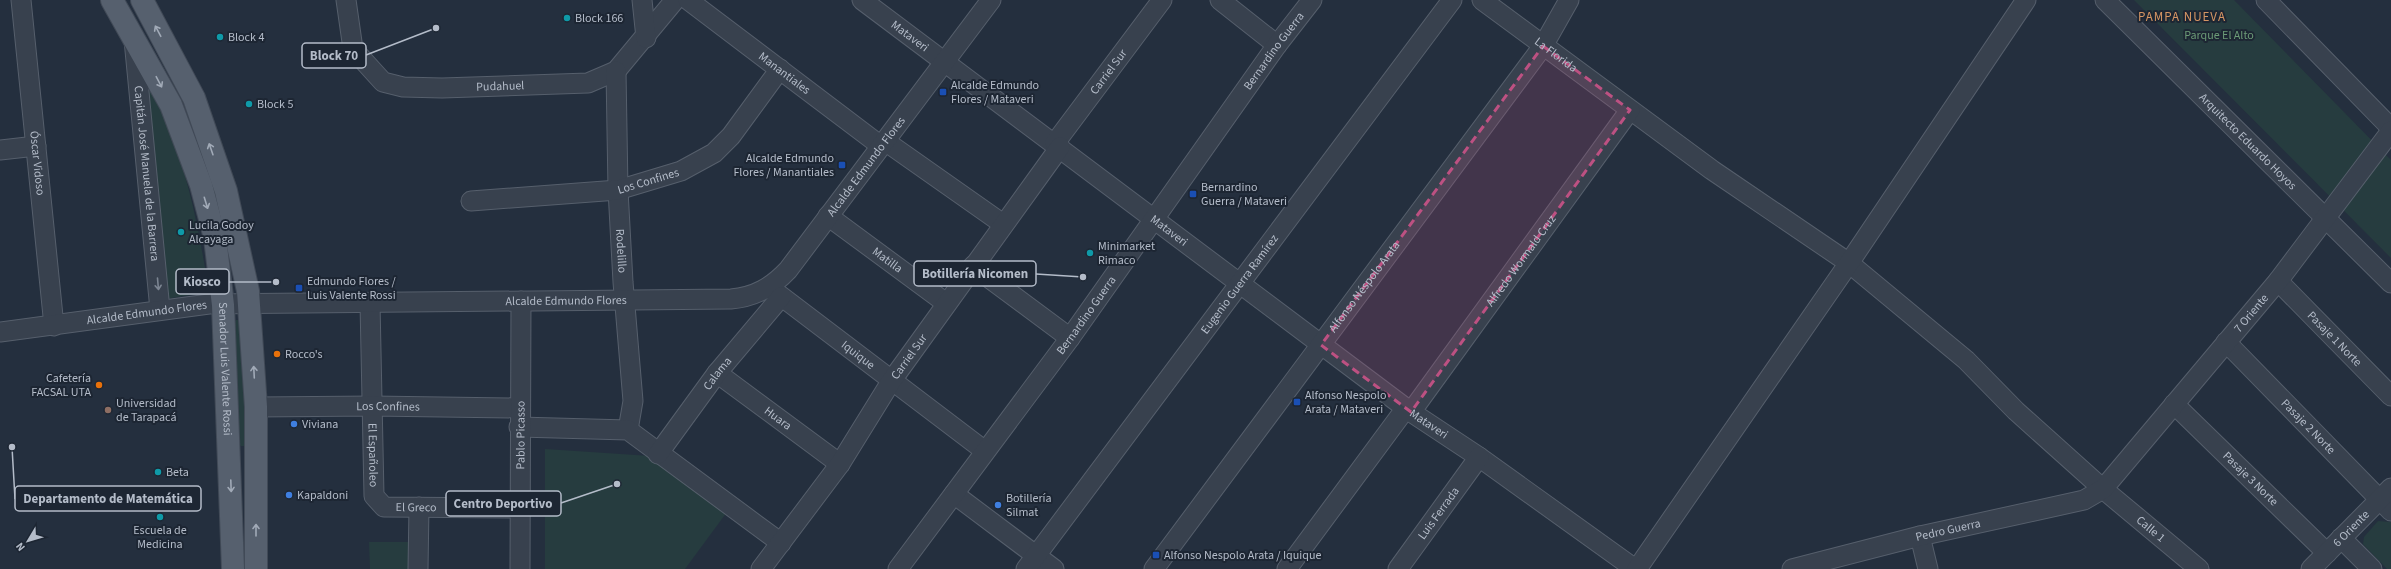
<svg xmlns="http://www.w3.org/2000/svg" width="2391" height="569" font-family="'Source Sans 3',sans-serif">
<rect width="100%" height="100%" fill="#242f3e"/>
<g fill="#263c3f">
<path d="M2134,0H2234L2391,160V258Z"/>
<path d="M140,74C150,92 162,110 169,128C190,181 200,236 209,292L165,299Z"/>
<path d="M236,320H243L246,446H241L237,442L232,325Z"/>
<path d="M545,449L650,456L727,512L685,569H545Z"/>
<path d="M2378,521L2391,522V569H2387L2363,544L2364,537Z"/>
<path d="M369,542H416V569H370Z"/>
</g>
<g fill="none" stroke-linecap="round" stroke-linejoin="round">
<defs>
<g id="minor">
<path id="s1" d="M21,0L54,326"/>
<path id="s2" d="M346,0L353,49L383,82L403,87L442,88L588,83L616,71L675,0"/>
<path d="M642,0L646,38"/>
<path id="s3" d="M688,0L881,146"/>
<path id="s4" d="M862,0L1411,412L1479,457L1635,569"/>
<path d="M1220,0L1277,45"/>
<path id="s5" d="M1482,0L1712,170L1849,263L1966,360L2016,411L2103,489L2199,569"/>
<path id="s6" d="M2105,0L2391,283"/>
<path d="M2266,0L2391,128"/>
<path id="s7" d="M134,40L160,310"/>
<path id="s8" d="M616,71L618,190L623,282L633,401L628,430"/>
<path d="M885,141L1003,224"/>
<path id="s9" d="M1055,143L1162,0"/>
<path d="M0,150L36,146"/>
<path id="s10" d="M471,201L618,190L681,171L714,153L731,136L780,69"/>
<path id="s11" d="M828,216L946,303"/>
<path d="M973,266L1070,338"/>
<path id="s12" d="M2278,281L2391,396"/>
<path id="s13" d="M769,287L985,451"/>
<path id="s14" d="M370,303L374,496L384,507L520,508"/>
<path id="s15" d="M0,332L209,304L731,299C755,297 772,287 788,270L991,0"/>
<path id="s16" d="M2226,342L2391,511"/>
<path id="s17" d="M717,373L840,464"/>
<path id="s18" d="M2174,404L2327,553"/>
<path id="s19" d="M256,407L373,406L519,408"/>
<path id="s20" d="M1411,412L1630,110"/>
<path d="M519,427L628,430L781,543"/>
<path id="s21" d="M658,454L717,373L781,297"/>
<path d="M954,494L1054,569"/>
<path d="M1920,536L1928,569"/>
<path d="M2341,538L2372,569"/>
<path d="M418,569L419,507"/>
<path id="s22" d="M520,569L521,301"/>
<path id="s23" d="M761,569L840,464L892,380L1060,147"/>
<path id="s24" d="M898,569L1070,338L1277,45L1312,0"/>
<path id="s25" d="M1026,569L1452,0"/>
<path id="s26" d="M1154,569L1543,46L1569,0"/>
<path d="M1287,569L1406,408"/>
<path id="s27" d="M1398,569L1479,457"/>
<path d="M1637,569L1849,263L2026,0"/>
<path id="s28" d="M1792,569L1920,536L2084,500L2103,489L2278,281L2391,131"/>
<path id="s29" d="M2311,569L2391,488"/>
</g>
<g id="major">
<path id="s30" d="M112,0L171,105L201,185L215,238L223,305L233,569"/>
<path d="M142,0L194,98L226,191L248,291L256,407V569"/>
</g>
</defs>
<use href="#minor" stroke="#565f6c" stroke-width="21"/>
<use href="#major" stroke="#414a57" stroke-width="24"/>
<use href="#minor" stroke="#38414e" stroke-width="19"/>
<use href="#major" stroke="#56606e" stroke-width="22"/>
</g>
<defs><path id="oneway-shaft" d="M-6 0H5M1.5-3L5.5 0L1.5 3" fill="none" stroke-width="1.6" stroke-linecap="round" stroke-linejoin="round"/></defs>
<g stroke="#a1aab7">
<use href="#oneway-shaft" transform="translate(158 31) rotate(-118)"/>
<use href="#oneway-shaft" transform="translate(159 82) rotate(62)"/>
<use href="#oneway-shaft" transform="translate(211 149) rotate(-109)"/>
<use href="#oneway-shaft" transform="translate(206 203) rotate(73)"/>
<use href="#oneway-shaft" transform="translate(254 372) rotate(-93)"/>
<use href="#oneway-shaft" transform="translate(231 486) rotate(88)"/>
<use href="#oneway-shaft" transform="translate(256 530) rotate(-90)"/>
</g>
<use stroke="#7c8592" href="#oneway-shaft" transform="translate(158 284) rotate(85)"/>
<path fill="#bd5182" fill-opacity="0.2" stroke="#bd5182" stroke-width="3" stroke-dasharray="8 5" stroke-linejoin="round" d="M1543,46L1630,110L1411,412L1321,345Z"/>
<g fill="#0f9aa8" stroke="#1d2633" stroke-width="1.5">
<circle cx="567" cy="18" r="4"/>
<circle cx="220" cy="37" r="4"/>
<circle cx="249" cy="104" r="4"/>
<circle cx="181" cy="232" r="4"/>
<circle cx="1090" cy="253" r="4"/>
<circle cx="158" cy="472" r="4"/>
<circle cx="160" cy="517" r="4"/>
</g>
<g fill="#1a4fb4" stroke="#1d2633" stroke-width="1.5">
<rect x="939" y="88" width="8" height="8" rx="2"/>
<rect x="838" y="161" width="8" height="8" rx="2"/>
<rect x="1189" y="190" width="8" height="8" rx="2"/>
<rect x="295" y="284" width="8" height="8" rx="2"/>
<rect x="1293" y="398" width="8" height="8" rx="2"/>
<rect x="1152" y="551" width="8" height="8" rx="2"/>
</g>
<g fill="#e8710a" stroke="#1d2633" stroke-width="1.5">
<circle cx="277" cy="354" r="4"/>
<circle cx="99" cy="385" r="4"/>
</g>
<circle fill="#8d6e63" stroke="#1d2633" stroke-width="1.5" cx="108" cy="410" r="4"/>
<g fill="#3f7fe0" stroke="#1d2633" stroke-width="1.5">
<circle cx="294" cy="424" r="4"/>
<circle cx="289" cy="495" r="4"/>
<circle cx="998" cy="505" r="4"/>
</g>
<g text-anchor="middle" stroke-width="4" stroke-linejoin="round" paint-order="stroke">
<g font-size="12" fill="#b4bcc9" stroke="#1d2633" text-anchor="start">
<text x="575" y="22">Block 166</text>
<text x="228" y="41">Block 4</text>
<text x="951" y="89">Alcalde Edmundo<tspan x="951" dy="14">Flores / Mataveri</tspan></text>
<text x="257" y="108">Block 5</text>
<text x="834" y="162" text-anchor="end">Alcalde Edmundo<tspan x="834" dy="14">Flores / Manantiales</tspan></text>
<text x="1201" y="191">Bernardino<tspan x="1201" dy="14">Guerra / Mataveri</tspan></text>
<text x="189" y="229">Lucila Godoy<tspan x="189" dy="14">Alcayaga</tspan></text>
<text x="1098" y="250">Minimarket<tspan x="1098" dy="14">Rimaco</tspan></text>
<text x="307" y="285">Edmundo Flores /<tspan x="307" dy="14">Luis Valente Rossi</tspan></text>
<text x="285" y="358">Rocco's</text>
<text x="91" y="382" text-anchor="end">Cafetería<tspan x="91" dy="14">FACSAL UTA</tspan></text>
<text x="1305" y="399">Alfonso Nespolo<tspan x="1305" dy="14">Arata / Mataveri</tspan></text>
<text x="116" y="407">Universidad<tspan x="116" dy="14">de Tarapacá</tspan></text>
<text x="302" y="428">Viviana</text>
<text x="166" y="476">Beta</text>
<text x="297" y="499">Kapaldoni</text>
<text x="1006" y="502">Botillería<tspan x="1006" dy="14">Silmat</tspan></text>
<text x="160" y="534" text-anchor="middle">Escuela de<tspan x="160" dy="14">Medicina</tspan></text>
<text x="1164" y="559">Alfonso Nespolo Arata / Iquique</text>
</g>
<g font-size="12" fill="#6b9a76" stroke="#1d2633">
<text x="2219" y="39">Parque El Alto</text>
</g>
<g font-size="12" fill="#b4bcc9" stroke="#1d2633">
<text dy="4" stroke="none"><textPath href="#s4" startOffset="60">Mataveri</textPath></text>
<text dy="4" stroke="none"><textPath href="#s24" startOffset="640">Bernardino Guerra</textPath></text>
<text dy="4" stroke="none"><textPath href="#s5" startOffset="92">La Florida</textPath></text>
<text dy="4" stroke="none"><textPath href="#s9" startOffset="89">Carriel Sur</textPath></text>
<text dy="4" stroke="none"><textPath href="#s3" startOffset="121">Manantiales</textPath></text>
<text dy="4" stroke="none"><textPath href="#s2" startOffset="212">Pudahuel</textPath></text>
<text dy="4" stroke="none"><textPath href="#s6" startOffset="201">Arquitecto Eduardo Hoyos</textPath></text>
<text dy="4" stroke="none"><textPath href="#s1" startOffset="164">Óscar Vidoso</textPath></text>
<text dy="4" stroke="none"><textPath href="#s15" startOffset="928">Alcalde Edmundo Flores</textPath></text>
<text dy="4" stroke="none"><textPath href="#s7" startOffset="134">Capitán José Manuela de la Barrera</textPath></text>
<text dy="4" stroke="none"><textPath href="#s10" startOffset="179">Los Confines</textPath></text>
<text dy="4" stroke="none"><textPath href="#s4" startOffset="384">Mataveri</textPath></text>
<text dy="4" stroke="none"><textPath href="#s8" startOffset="180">Rodelillo</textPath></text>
<text dy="4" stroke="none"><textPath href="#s11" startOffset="74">Matilla</textPath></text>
<text dy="4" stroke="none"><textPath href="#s20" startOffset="187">Alfredo Wormald Cruz</textPath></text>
<text dy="4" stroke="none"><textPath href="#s25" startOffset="356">Eugenio Guerra Ramírez</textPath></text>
<text dy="4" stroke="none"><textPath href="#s26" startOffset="352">Alfonso Néspolo Arata</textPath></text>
<text dy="4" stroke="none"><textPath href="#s15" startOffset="568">Alcalde Edmundo Flores</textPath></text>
<text dy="4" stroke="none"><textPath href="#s15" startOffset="148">Alcalde Edmundo Flores</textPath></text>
<text dy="4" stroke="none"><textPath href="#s28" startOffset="552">7 Oriente</textPath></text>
<text dy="4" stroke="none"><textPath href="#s24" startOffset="316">Bernardino Guerra</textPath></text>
<text dy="4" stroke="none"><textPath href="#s12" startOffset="81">Pasaje 1 Norte</textPath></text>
<text dy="4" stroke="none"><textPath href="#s13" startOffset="112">Iquique</textPath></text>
<text dy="4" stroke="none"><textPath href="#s23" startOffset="259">Carriel Sur</textPath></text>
<text dy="4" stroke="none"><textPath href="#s30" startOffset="392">Senador Luis Valente Rossi</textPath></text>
<text dy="4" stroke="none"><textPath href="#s21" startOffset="100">Calama</textPath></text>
<text dy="4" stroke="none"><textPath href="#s19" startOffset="132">Los Confines</textPath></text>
<text dy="4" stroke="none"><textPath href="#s17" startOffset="76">Huara</textPath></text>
<text dy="4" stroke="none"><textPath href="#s4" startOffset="708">Mataveri</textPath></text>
<text dy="4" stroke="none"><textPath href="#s16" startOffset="118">Pasaje 2 Norte</textPath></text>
<text dy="4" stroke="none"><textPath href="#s22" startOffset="134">Pablo Picasso</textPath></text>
<text dy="4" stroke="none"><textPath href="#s14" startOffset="152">El Españoleo</textPath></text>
<text dy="4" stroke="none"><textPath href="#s18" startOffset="107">Pasaje 3 Norte</textPath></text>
<text dy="4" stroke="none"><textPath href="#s14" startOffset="240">El Greco</textPath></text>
<text dy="4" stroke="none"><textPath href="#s27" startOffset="69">Luis Ferrada</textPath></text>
<text dy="4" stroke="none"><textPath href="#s29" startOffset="57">6 Oriente</textPath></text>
<text dy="4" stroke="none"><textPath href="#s5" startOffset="854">Calle 1</textPath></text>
<text dy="4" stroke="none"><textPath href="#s28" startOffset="161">Pedro Guerra</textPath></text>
</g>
<g font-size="13" letter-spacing="1" fill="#d59563" stroke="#1d2633">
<text x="2182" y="21">PAMPA NUEVA</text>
</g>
</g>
<path fill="none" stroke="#b4bcc9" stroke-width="1.5" d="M436 28L366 55M1083 277L1036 274M276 282L229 282M12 447L15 499M617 484L561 503"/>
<g fill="#b4bcc9" stroke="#1d2633" stroke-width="1.5">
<circle cx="436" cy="28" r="4"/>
<circle cx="1083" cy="277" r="4"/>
<circle cx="276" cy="282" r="4"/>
<circle cx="12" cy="447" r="4"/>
<circle cx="617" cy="484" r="4"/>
</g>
<g fill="#1d2633" stroke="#b4bcc9" stroke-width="1.5">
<rect x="302" y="43" width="64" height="25" rx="4"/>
<rect x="914" y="261" width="122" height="25" rx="4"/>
<rect x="176" y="269" width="53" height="25" rx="4"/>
<rect x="15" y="486" width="186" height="25" rx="4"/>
<rect x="446" y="491" width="115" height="25" rx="4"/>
</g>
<g font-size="13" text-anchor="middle" font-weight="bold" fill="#b4bcc9">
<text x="334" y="60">Block 70</text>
<text x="975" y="278">Botillería Nicomen</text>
<text x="202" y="286">Kiosco</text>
<text x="108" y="503">Departamento de Matemática</text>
<text x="503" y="508">Centro Deportivo</text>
</g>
<g transform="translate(28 541) rotate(232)" stroke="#1d2633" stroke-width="3" paint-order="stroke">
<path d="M0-3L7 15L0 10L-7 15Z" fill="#b4bcc9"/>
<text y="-6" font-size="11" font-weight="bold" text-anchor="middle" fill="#b4bcc9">N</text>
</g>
</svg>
